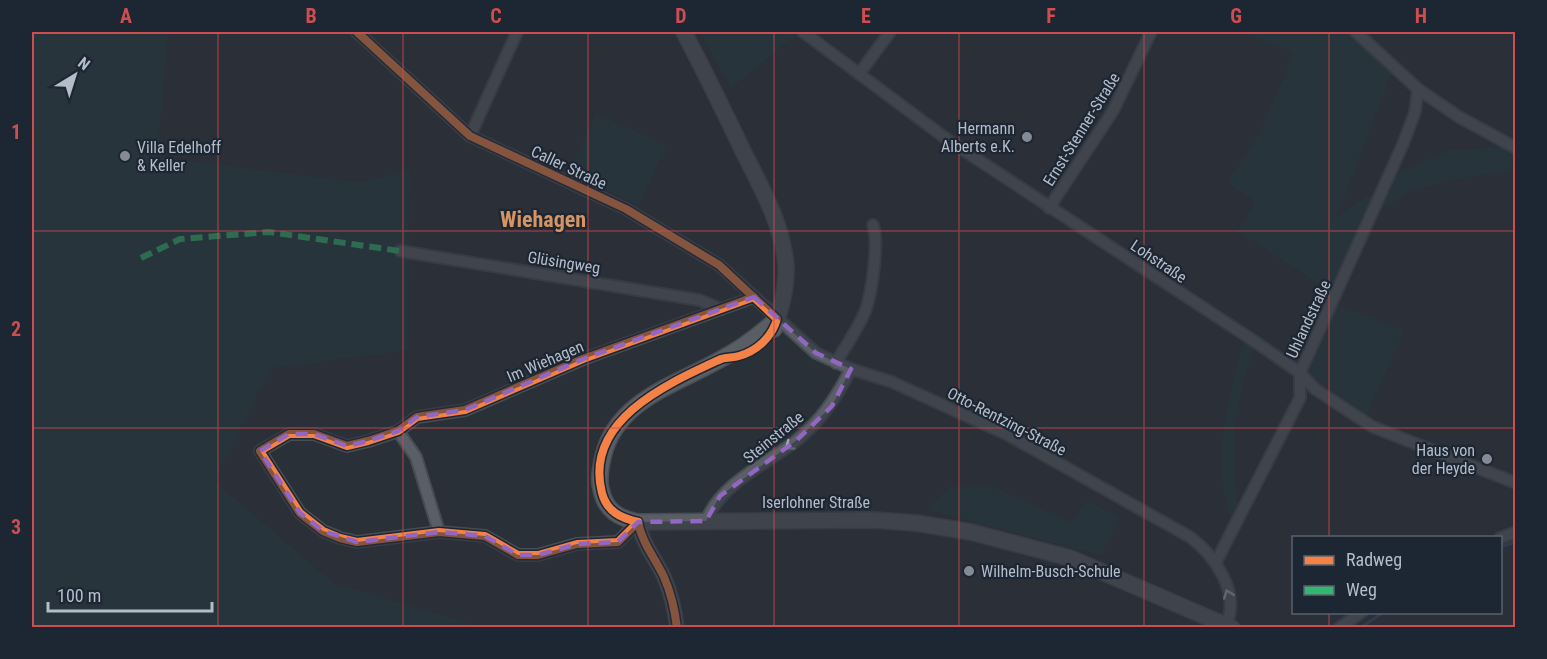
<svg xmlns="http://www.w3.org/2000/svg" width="1547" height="659" font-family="'Roboto Condensed',sans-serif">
<rect width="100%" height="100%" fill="#2a3038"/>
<g fill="#273a3e">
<path d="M32,32H168L157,157L361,183L409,169L408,350L270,368L214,481L333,583L481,627H32Z"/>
<path d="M700,32H790L795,35L731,88Z"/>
<path d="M1243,32H1348L1391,74L1336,217L1375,191L1330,290L1237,231L1256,202L1227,182L1260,134L1294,53Z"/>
<path d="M596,114L666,145L639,205L569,172Z"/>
<path d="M1515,147V170L1453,179L1411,191L1379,210L1395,174L1451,150Z"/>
<path d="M1336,305L1404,330L1365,418L1319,387L1306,372Z"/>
<path d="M1244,341L1255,347C1231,405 1230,455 1239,516L1232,524C1211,461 1227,404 1244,341Z"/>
<path d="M949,487H993L1071,523L1087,501L1119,517L1101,555L928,510Z"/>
</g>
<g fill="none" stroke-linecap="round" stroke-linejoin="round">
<g stroke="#384963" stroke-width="3">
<path d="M1500,547L1516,542"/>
<path d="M1360,628L1384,612"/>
</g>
<defs>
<g id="minor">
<path d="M357,32L470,136L626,209L719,265L816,353L851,369L892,382L1008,435L1190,537C1215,556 1241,593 1226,625"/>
<path d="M803,32L948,140L1254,341L1300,373L1315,389L1373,427L1516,483"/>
<path d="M1356,32L1418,89L1459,117L1516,148"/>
<path d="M859,74L890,32"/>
<path d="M470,136L517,32"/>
<path d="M1049,208L1113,111L1151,32"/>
<path d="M400,251L699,300L721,309"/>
<path d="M836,363C846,345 859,328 866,309C872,291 879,242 873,225"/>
<path d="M398,431L416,457L439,532"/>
<path d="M706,521C721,484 764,465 795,442C821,421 836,398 851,369"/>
<path d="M638,522L618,542L577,544L538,555H518L485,536L439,532L357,542L340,538L323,531L300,513L260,451L289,434H314L347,446L368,441L398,431L417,417L465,410L583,359L754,297"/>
<path d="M1500,538L1516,532"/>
<path d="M1216,562L1300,398V373L1403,144L1415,112L1418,89"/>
<path d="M1339,628L1362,612"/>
</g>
<path id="tertiary" d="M638,522C642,543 655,558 664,577C671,593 675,611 677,628"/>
<g id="secondary">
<path d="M684,32C704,71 724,111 743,151C761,187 783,225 786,266C787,289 781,307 774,329"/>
<path d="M777,319C760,334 741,349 721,359C676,385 616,400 603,457C601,467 598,478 601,489C605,510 618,518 638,522L873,520L916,523L971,532L1070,558L1232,628"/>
</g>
</defs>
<use href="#minor" stroke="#484c53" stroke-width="14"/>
<use href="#tertiary" stroke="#484c53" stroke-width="16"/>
<use href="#secondary" stroke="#484c53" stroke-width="18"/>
<use href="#minor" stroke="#5a5e66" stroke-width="10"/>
<use href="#tertiary" stroke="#5a5e66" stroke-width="14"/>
<use href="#secondary" stroke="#595d64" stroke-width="15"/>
<path stroke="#33b770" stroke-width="6" stroke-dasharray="12 6" stroke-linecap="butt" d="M141,258L180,239L269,232L400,251"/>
<defs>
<g id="cycleway">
<path d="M357,32L470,136L626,209L719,265L777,319C772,337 757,351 739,356C733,358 727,357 721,359C669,383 583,420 602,493C607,512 621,518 638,522"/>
<path d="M638,522L618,542L577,544L538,555H518L485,536L439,532L357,542L340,538L323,531L300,513L260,451L289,434H314L347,446L368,441L398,431L417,417L465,410L583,359L754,297"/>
<path d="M638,522C642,543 655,558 664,577C671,593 675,611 677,628"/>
</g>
</defs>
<use href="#cycleway" stroke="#1d2633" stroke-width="11"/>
<use href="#cycleway" stroke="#f48246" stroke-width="8"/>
</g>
<defs><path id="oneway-chevron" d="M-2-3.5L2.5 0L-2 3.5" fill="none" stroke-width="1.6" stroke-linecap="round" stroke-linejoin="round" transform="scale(1.5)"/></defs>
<g stroke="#a2a9b5">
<use href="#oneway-chevron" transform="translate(789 446) rotate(144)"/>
<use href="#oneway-chevron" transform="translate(1228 594) rotate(-110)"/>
</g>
<path d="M0 0H1547V659H0ZM754,297L816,353L851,369L832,406L797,440L720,496L706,521L638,522L618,542L577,544L538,555H518L485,536L439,532L357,542L323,531L300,513L260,451L289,434H314L347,446L368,441L398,431L417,417L465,410L583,359Z" fill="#2a3038" fill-opacity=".55" fill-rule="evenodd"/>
<path fill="none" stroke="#9266c3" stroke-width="4.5" stroke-dasharray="12 8" stroke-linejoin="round" d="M754,297L816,353L851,369L832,406L797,440L720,496L706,521L638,522L618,542L577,544L538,555H518L485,536L439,532L357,542L323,531L300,513L260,451L289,434H314L347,446L368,441L398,431L417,417L465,410L583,359Z"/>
<path fill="none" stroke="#ce4d50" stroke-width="1.5" stroke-opacity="0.55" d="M218,32V628M403,32V628M588,32V628M774,32V628M959,32V628M1144,32V628M1329,32V538M32,231H1516M32,428H1516M1329,612V628"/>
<g fill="#848b96" stroke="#1d2633" stroke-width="2">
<circle cx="1027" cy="137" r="6"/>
<circle cx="125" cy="156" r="6"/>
<circle cx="1487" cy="459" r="6"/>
<circle cx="969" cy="571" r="6"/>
</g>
<g text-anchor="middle" stroke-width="4.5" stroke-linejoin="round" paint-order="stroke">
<g font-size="16" fill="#b4bcc9" stroke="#1d2633" text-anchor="end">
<text x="1015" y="134">Hermann<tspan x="1015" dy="18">Alberts e.K.</tspan></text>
<text x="137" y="153" text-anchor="start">Villa Edelhoff<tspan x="137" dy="18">&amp; Keller</tspan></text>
<text x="1475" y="456">Haus von<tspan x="1475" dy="18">der Heyde</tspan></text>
<text x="981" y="577" text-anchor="start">Wilhelm-Busch-Schule</text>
</g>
<g font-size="16" fill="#b4bcc9" stroke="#1d2633">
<text transform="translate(1081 129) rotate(-58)" y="6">Ernst-Stenner-Straße</text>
<text transform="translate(569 167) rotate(25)" y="6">Caller Straße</text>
<text transform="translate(1159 261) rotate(34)" y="6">Lohstraße</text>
<text transform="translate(564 262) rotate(9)" y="6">Glüsingweg</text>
<text transform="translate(1308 319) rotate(-65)" y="6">Uhlandstraße</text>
<text transform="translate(545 361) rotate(-23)" y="6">Im Wiehagen</text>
<text transform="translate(1007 421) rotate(27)" y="6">Otto-Rentzing-Straße</text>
<text transform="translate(773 437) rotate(-39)" y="6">Steinstraße</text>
<text x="816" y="508">Iserlohner Straße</text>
</g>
<g font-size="22" font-weight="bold" fill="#d59563" stroke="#1d2633">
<text x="543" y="227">Wiehagen</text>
</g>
</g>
<rect width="1547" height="659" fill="none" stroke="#1d2633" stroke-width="66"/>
<rect x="1292" y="536" width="210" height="78" fill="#1d2633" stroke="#59626f" stroke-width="1.5"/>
<rect x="1304" y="556" width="30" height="9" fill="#f48246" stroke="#59626f" stroke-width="1.5"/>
<text x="1346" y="566" font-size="18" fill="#b4bcc9">Radweg</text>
<rect x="1304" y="586" width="30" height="9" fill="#33b770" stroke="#59626f" stroke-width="1.5"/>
<text x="1346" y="596" font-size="18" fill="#b4bcc9">Weg</text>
<g transform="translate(75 75) rotate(38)" stroke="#1d2633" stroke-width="4.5" paint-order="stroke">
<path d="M0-4.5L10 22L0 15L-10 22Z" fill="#b4bcc9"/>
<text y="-9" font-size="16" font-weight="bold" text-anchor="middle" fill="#b4bcc9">N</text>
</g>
<path d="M48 602v9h164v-9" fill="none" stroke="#b4bcc9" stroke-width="3"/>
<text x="57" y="602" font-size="18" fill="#b4bcc9" stroke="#1d2633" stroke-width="4.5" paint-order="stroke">100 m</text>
<rect x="33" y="33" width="1481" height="593" fill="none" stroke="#ce4d50" stroke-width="2"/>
<g font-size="20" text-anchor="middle" font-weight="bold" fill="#ce4d50">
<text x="126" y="23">A</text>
<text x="311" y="23">B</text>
<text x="496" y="23">C</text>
<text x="681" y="23">D</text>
<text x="866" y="23">E</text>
<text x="1051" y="23">F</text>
<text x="1236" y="23">G</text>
<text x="1421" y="23">H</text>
<text x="16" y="139">1</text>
<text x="16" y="336">2</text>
<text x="16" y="534">3</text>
</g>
</svg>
